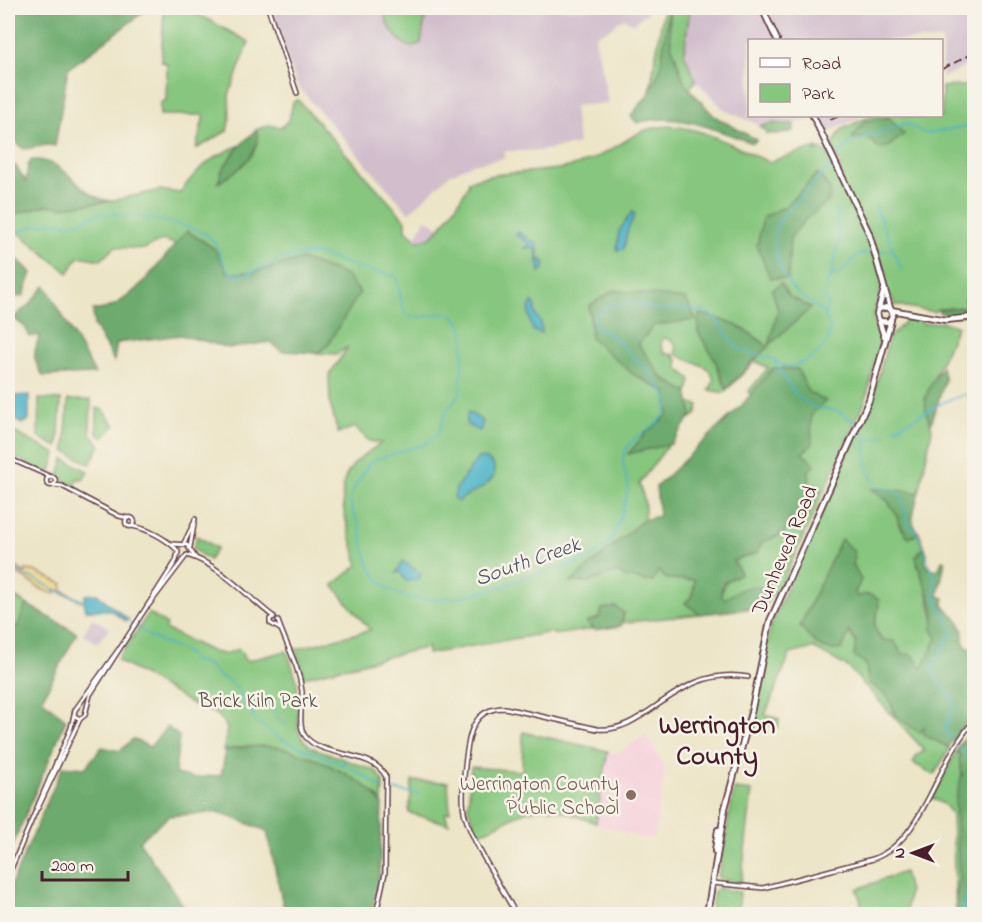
<svg xmlns="http://www.w3.org/2000/svg" width="982" height="922" font-family="'Indie Flower',sans-serif">
<rect width="100%" height="100%" fill="#f7f3e8"/>
<filter id="ink" filterUnits="userSpaceOnUse"><feTurbulence type="fractalNoise" baseFrequency=".0167" numOctaves="2"/><feDisplacementMap in="SourceGraphic" scale="12" xChannelSelector="R" yChannelSelector="G"/><feConvolveMatrix kernelMatrix="1 2 1 2 8 2 1 2 1" color-interpolation-filters="sRGB"/></filter>
<filter id="wash" filterUnits="userSpaceOnUse"><feTurbulence type="fractalNoise" baseFrequency=".008" numOctaves="4" result="noise"/><feDisplacementMap in="SourceGraphic" scale="24" xChannelSelector="R" yChannelSelector="G"/><feGaussianBlur stdDeviation="1.35" result="paint"/><feColorMatrix in="noise" values="0 0 0 0 0 0 0 0 0 0 0 0 0 0 0 0 0 1.4 0 .05"/><feComposite in="paint" operator="in"/></filter>
<g filter="url(#wash)">
<rect width="100%" height="100%" fill="#ede5c8"/>
<path fill="#f5cfdb" d="M646,735L665,767L654,837L642,838L596,823L608,751L617,753Z"/>
<g fill="#d1bdcc">
<path d="M270,8H653L633,24L623,18L611,28L595,36L608,103L574,106L578,144L539,151H505L504,158L472,164L450,174L409,213L297,85Z"/>
<path d="M690,8H974V62L942,78V40H750V116H863L828,132L821,116L792,125L762,126L726,111L696,81L684,53Z"/>
<path d="M426,218L439,228L429,238L419,240L416,237Z"/>
<path d="M92,618L110,628L97,643L83,635Z"/>
</g>
<g fill="#86c67e" stroke="#687254" stroke-width="1.5">
<path d="M164,8H187L249,42L229,95L230,118L227,131L196,149L204,115H160V103L166,100L167,64L161,61Z"/>
<path d="M664,8H690L684,53L696,81L684,94L650,89Z"/>
<path d="M389,11L425,17L421,43L412,47C400,45 385,24 385,13Z"/>
<path d="M974,85V293L964,300L966,307L937,309L934,312L895,305L888,288H881L873,318L881,341L865,402L777,594L763,587L725,599L721,595L732,561L756,553L762,542L783,534L791,518L818,486L809,484V467L802,453L810,446L748,392L768,368L755,361L724,393L709,390L714,381C710,361 690,364 676,354L675,343L664,337L661,344L664,353L674,355L678,361V369L691,379L686,403L699,405L696,415L686,421L639,484C652,514 643,529 622,551C616,557 609,566 602,572C593,578 580,574 572,582H589L617,572L658,571L667,579L696,580L692,596L685,603L700,614L622,623L624,613L616,607L603,609L599,618L587,622L593,629L554,635L553,632L427,654L428,647L304,677L296,649L370,630L333,585L358,565C353,540 335,501 346,476C352,462 369,451 381,443L369,441L355,427L338,433L330,404L329,375L348,347L337,354L314,353L313,337L251,300L180,246L163,240L144,249L115,247L101,260L79,256L68,273L8,224V216L47,205L61,207L111,201L160,190L180,193C196,169 214,155 241,145L220,173L258,136L256,130L268,125L282,127L289,120L293,102L298,100L406,221V230L418,241C423,240 427,239 432,236C440,230 468,191 469,181C502,170 536,174 569,167C595,161 613,148 635,135C678,110 729,145 769,162L817,147L815,152L820,149L830,156L836,169L841,166L832,146L841,130L870,116H942V87Z"/>
<path d="M908,318L923,319L922,324L943,322L957,326C951,342 944,356 937,371C933,380 931,389 925,398L932,430L919,493C913,491 882,489 874,490L894,505L899,525L909,538L919,533L925,548L919,551L917,565L927,590L934,622L932,629L937,638L922,670C907,655 885,647 874,628L879,607L857,597L855,592L861,580L853,564L854,552L841,540L800,626L848,632C861,646 866,663 869,682L888,697L896,716L920,733L925,725L924,735L950,748L934,775L913,763L917,755L925,751L848,667L813,648L790,654L765,715L779,719L778,727L752,721L771,625L819,514L870,407L889,338Z"/>
<path d="M39,399L61,400L58,447L38,437Z"/>
<path d="M68,400H91L90,433L100,445L90,464L65,451Z"/>
<path d="M97,408L103,410L115,426L103,438L97,433Z"/>
<path d="M8,429L56,454L51,471L45,472L8,454Z"/>
<path d="M64,459L88,471L83,480L78,478L74,487L59,476Z"/>
<path d="M197,536L217,548L209,560L193,549Z"/>
<path d="M8,593L26,604L18,626L8,630Z"/>
<path d="M149,613L167,625L165,629L213,652L225,654L239,649L246,661L287,651L297,681L298,728L301,737L311,747L376,771L383,781L382,804L378,797L247,746L224,750L227,728L218,715L194,705L117,660Z"/>
<path d="M974,729V914H956L952,814L945,805L932,798L961,742Z"/>
<path d="M523,732L608,751L596,823C557,810 547,799 507,820C498,824 487,832 478,833L468,808L471,767L522,771Z"/>
<path d="M412,781L448,782L450,812L445,813L449,824L409,813Z"/>
<path d="M734,789L752,791L741,884L718,878Z"/>
<path d="M904,872L909,891L906,914H859L861,903L857,889Z"/>
<path d="M718,888L740,892L738,914H710L714,891Z"/>
</g>
<g fill="#6cab6d" stroke="#5b654c" stroke-width="1.5">
<path d="M8,8H149L68,69L55,146L46,145L25,149L19,146L8,126Z"/>
<path d="M669,8L671,44L685,84L714,116L757,140L753,143C715,130 677,111 637,123L631,116L650,92L660,69Z"/>
<path d="M889,118L904,134L889,146L880,149L867,138H852L865,121Z"/>
<path d="M773,123L794,124V131L781,134H767L760,126Z"/>
<path d="M256,130C264,154 234,173 218,183C222,163 241,144 256,130Z"/>
<path d="M32,160C68,158 77,197 111,201L61,207L47,205L8,216V169L15,165L26,182L28,165Z"/>
<path d="M818,173L830,189L829,201L805,220L790,238L788,279L770,278L757,246L763,217L786,206Z"/>
<path d="M187,231L214,248L228,273L255,272L302,259L345,275L360,292L327,346L317,353L281,351L271,342L229,348L181,335L117,343L114,361L94,326L93,310C128,313 165,254 187,231Z"/>
<path d="M8,250L32,273L24,295L16,297L8,291Z"/>
<path d="M781,283L789,296L811,308L769,345L778,310L772,290Z"/>
<path d="M45,286L47,288L95,374L43,376C32,358 33,354 40,335L30,337L25,327L13,318L30,304Z"/>
<path d="M614,290L686,299L696,320L655,325L638,344L663,378L687,392L692,414L671,444L628,454L646,433L668,415L666,392L634,375L591,338L589,306Z"/>
<path d="M974,293V313L957,316L941,313L937,310L966,307L964,300Z"/>
<path d="M699,314C726,319 747,328 768,347L726,389L714,358L698,332Z"/>
<path d="M942,367L945,380L931,424C918,402 929,385 942,367Z"/>
<path d="M773,368L798,369L808,392L826,401L811,415L812,445L802,453L815,464L807,473L810,476L809,484L818,486L821,490L807,516L791,518L783,534L762,542L757,553L733,561L741,573L723,583L721,595L725,599C742,587 753,582 773,593L764,607L700,614L685,603L692,596L695,580L667,579L658,571L653,582L625,577L617,572L589,582H571L643,520L659,516L656,487L742,405Z"/>
<path d="M872,489C883,489 910,490 918,493C916,510 907,519 919,533L909,538C891,514 900,507 872,489Z"/>
<path d="M841,539L854,552L853,564L861,580L855,592L857,597C866,593 871,594 879,600C879,619 868,623 882,640L894,641L902,654L913,655L922,669L937,638L932,629C940,606 919,579 916,556L925,548L927,556L925,561L928,567L935,570L939,569L942,560L945,561L938,596L944,598L943,606C952,613 962,622 963,633C963,639 963,641 966,647L974,649V712L948,747L924,735V727L920,733L896,716L888,697L868,682L866,664L854,656L856,641L849,632L842,649C820,654 814,641 800,626Z"/>
<path d="M26,604L77,633L42,699L66,720L8,856V630L18,626Z"/>
<path d="M616,607L624,613L621,626L595,630L587,622L599,618L602,609Z"/>
<path d="M167,727L179,736L175,774L194,778L221,775L226,750C242,747 260,744 277,747C305,752 368,779 382,804L379,883L371,914H285L267,831L218,812L169,816L139,841L189,914H8V892L63,766L85,768L102,747L120,751L133,739L150,747Z"/>
<path d="M963,741L974,751V886L968,893L974,900V914H957L956,899L959,877L955,802L962,774L959,759L961,756L957,752Z"/>
</g>
<path fill="#eeda9e" stroke="#9c7c64" stroke-width="1.5" d="M8,561L25,573L26,570L34,571L63,584L62,590L84,602L55,589L56,594C38,592 26,574 8,571Z"/>
<g fill="#49b2c8" stroke="#4a687a" stroke-width="1.5">
<path d="M632,212L635,214L627,232L624,249L617,250L619,231Z"/>
<path d="M518,232L537,244L539,259L544,262V269L540,272L536,249L524,248L531,245L516,235Z"/>
<path d="M532,302L535,304V314L541,323L542,333L534,331C529,323 527,309 532,302Z"/>
<path d="M29,395V420L22,424L15,420V396Z"/>
<path d="M468,412L483,421L480,431L466,424Z"/>
<path d="M478,458L487,459L494,466V476C481,493 467,492 458,502L454,499L456,488Z"/>
<path d="M403,561L421,574L419,579L406,581L400,572L396,573Z"/>
<path d="M97,594L128,619L126,621L110,610H85V595Z"/>
</g>
<g fill="none" stroke-linecap="round" stroke-linejoin="round">
<g stroke="#49b2c8" stroke-width="1.5">
<path d="M836,158L848,144L906,123L926,134L974,125"/>
<path d="M875,206L893,250"/>
<path d="M8,239C23,229 36,223 55,223C61,223 68,225 73,224C83,222 89,215 99,214C123,212 188,223 208,236C223,246 217,267 236,275L247,274L286,258L316,253L362,269L396,276L404,312L410,317C426,320 440,309 455,316L462,326L464,337L460,393L446,411L438,434L425,444L371,461C367,466 350,494 350,500C350,510 358,519 360,529C364,547 366,565 379,580C414,620 493,589 534,575C558,567 595,563 611,540C616,532 627,499 628,489C629,474 618,464 626,449C637,430 665,428 668,404L665,394L651,375L618,341L595,326L594,317L607,307L629,302L662,310L680,308L706,312L717,320L738,349L772,359L787,367C811,363 842,342 824,314C817,304 808,302 799,295C782,279 770,251 776,228C781,212 821,179 833,162"/>
<path d="M879,252L893,250L902,270"/>
<path d="M831,276L839,242L836,209"/>
<path d="M825,316L828,302L824,296L829,278L844,270L858,254L873,253"/>
<path d="M774,361L795,394L813,407L837,411L857,423"/>
<path d="M860,427L865,433L868,472L877,487L895,491L902,496L908,523L916,531L935,578L936,598L953,631L932,666C933,679 946,692 955,700L945,729C952,744 967,750 974,765"/>
<path d="M894,429L944,402L974,391"/>
<path d="M867,440L886,435"/>
<path d="M8,566L64,594L85,601"/>
<path d="M127,620L149,636L187,653L192,660L207,664L218,675L235,685L256,721L280,739L352,768L381,787"/>
<path d="M245,705L261,701L270,704L277,717L286,725"/>
<path d="M341,764L348,760"/>
<path d="M392,790L419,794"/>
<path d="M974,798L968,804L974,816"/>
<path d="M974,853C971,863 975,868 974,878C973,891 960,897 964,911L974,914"/>
</g>
</g>
</g>
<g filter="url(#ink)">
<g fill="none" stroke-linecap="round" stroke-linejoin="round">
<defs>
<g id="minor">
<path d="M268,8L297,93"/>
<path d="M8,458L49,476"/>
<circle cx="51" cy="481" r="4.5"/>
<path d="M53,485L62,486L119,516L128,518"/>
<circle cx="130" cy="522" r="4.5"/>
<path d="M132,526C148,529 167,539 178,551"/>
<path d="M184,543L194,523"/>
<path d="M173,544L187,545L195,557"/>
<path d="M190,547L195,519"/>
<path d="M187,555C221,565 247,597 274,617"/>
<path d="M148,606L186,556"/>
<path d="M274,617L270,619V623L280,629"/>
<path d="M278,621C286,645 299,665 302,691C303,704 297,725 305,736C321,758 374,750 386,777L385,873L376,914"/>
<path d="M75,716L80,719L85,715L90,695L176,561L178,552"/>
<path d="M38,808L80,719"/>
<path d="M8,876L71,728L75,710L119,649"/>
<path d="M712,883L763,888L873,859C925,840 936,761 974,721"/>
<path d="M516,914C501,886 474,846 465,816C460,799 466,739 474,725C480,713 492,708 505,708L597,729C647,735 676,664 748,677"/>
</g>
<g id="major">
<path d="M762,8L777,40"/>
<path d="M813,116L869,233L890,308"/>
<path d="M884,290L877,314L884,336"/>
<path d="M879,309L888,307L893,314L889,322L880,321"/>
<path d="M891,310L946,320L974,317"/>
<path d="M715,851L718,830"/>
<path d="M707,914L725,808L751,713L770,621L869,400L891,320"/>
</g>
</defs>
<use href="#minor" stroke="#623d43" stroke-width="6"/>
<use href="#major" stroke="#623d43" stroke-width="8"/>
<use href="#minor" stroke="#fff" stroke-width="3"/>
<use href="#major" stroke="#fff" stroke-width="4.5"/>
<g stroke="#4a1f2b" stroke-width="1.5" stroke-dasharray="9 4.5" stroke-linecap="butt">
<path d="M942,69L974,53"/>
<path d="M830,120L840,116"/>
</g>
</g>
</g>
<circle fill="#8d6e63" stroke="#f7f3e8" stroke-width="2" cx="631" cy="795" r="6"/>
<g text-anchor="middle" stroke-width="5" stroke-linejoin="round" paint-order="stroke">
<g font-size="21" fill="#4a1f2b" stroke="#f7f3e8">
<text transform="translate(784 550) rotate(-67)" y="7">Dunheved Road</text>
</g>
<g font-size="21" fill="#5c5144" stroke="#f7f3e8">
<text x="258" y="707">Brick Kiln Park</text>
</g>
<g font-size="21" fill="#785e54" stroke="#f7f3e8" text-anchor="end">
<text x="619" y="790">Werrington County<tspan x="619" dy="24">Public School</tspan></text>
</g>
<g font-size="22" font-style="italic" fill="#4a5262" stroke="#f7f3e8">
<text transform="translate(527 560) rotate(-19)" y="8">South Creek</text>
</g>
<g font-size="27" font-weight="bold" fill="#4a1f2b" stroke="#f7f3e8">
<text x="717" y="733">Werrington<tspan x="717" dy="31">County</tspan></text>
</g>
</g>
<rect width="982" height="922" fill="none" stroke="#f7f3e8" stroke-width="30"/>
<rect x="748" y="39" width="195" height="78" fill="#f7f3e8" stroke="#b29e9c" stroke-width="1.5"/>
<rect x="760" y="58" width="30" height="9" fill="#ffffff" stroke="#b29e9c" stroke-width="1.5"/>
<text x="802" y="69" font-size="18" fill="#4a1f2b">Road</text>
<rect x="760" y="84" width="30" height="18" fill="#86c67e" stroke="#b29e9c" stroke-width="1.5"/>
<text x="802" y="99" font-size="18" fill="#4a1f2b">Park</text>
<g transform="translate(913 853) rotate(270)" stroke="#f7f3e8" stroke-width="4.5" paint-order="stroke">
<path d="M0-4.5L10 22L0 15L-10 22Z" fill="#4a1f2b"/>
<text y="-9" font-size="16" font-weight="bold" text-anchor="middle" fill="#4a1f2b">N</text>
</g>
<path d="M42 871v9h86v-9" fill="none" stroke="#4a1f2b" stroke-width="3"/>
<text x="51" y="871" font-size="18" fill="#4a1f2b" stroke="#f7f3e8" stroke-width="4.5" paint-order="stroke">200 m</text>
</svg>
